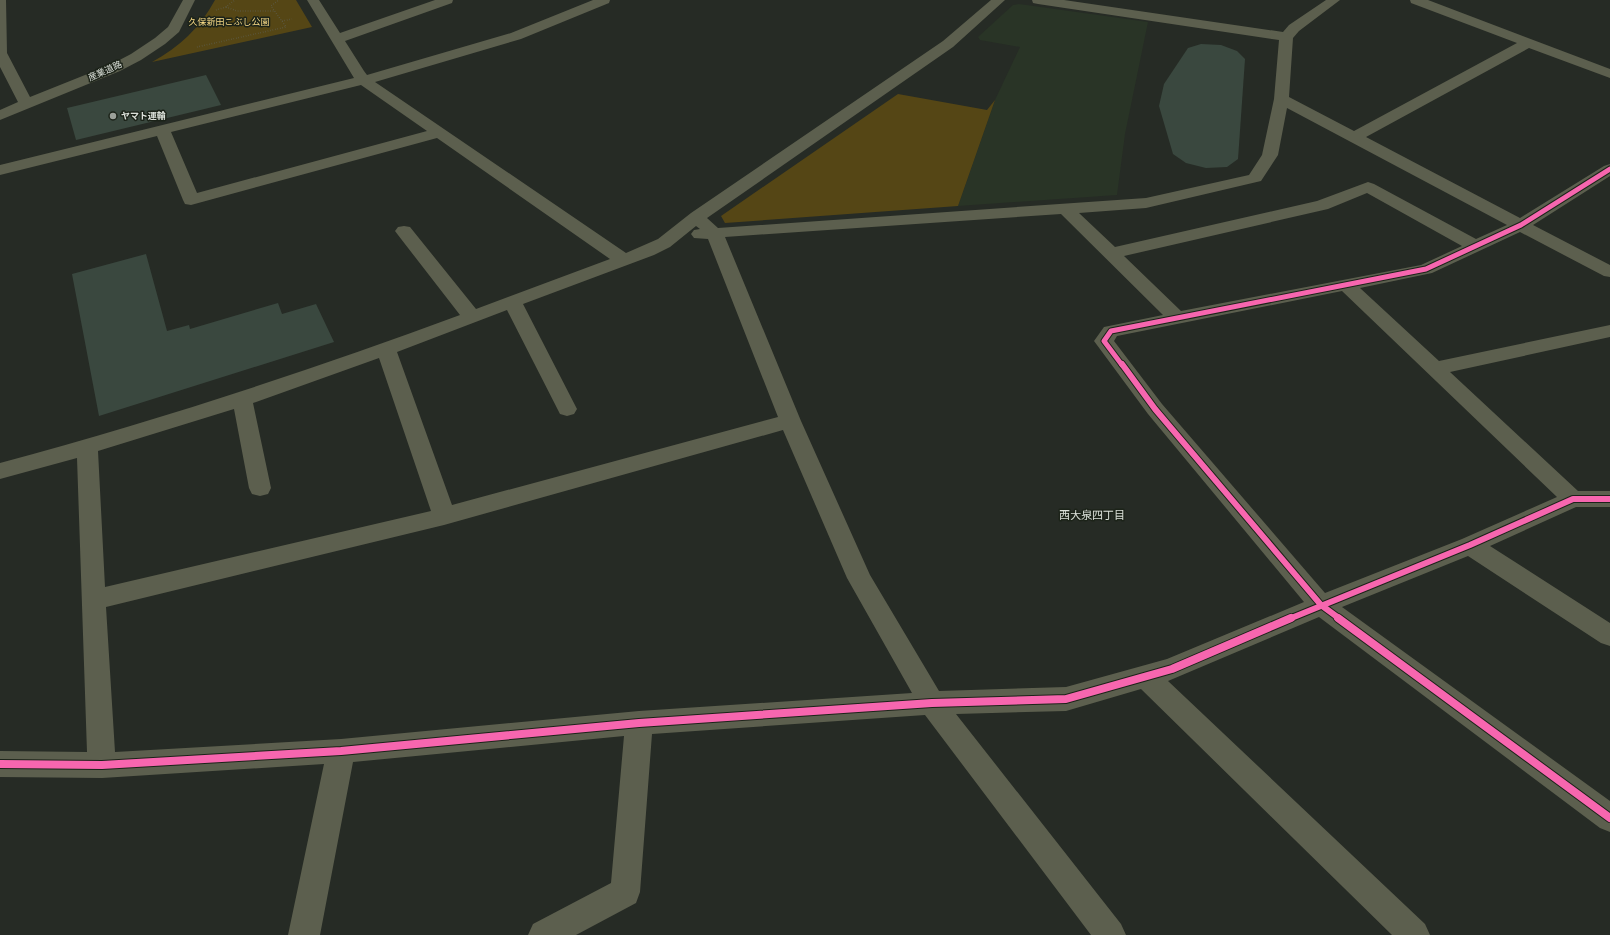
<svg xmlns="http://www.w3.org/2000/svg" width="1610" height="935" font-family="'DM Sans','Noto Sans JP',sans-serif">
<rect width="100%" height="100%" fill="#262b25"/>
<path fill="#293426" d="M1019,4L1148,22L1125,134L1117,195L958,206L995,100L1020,47L980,40L978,37L1013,5Z"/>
<g fill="#554615">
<path d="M215,0H296L312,27L152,62C179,47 200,28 215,0Z"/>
<path d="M898,94L987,110L995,100L958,206L725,223L721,216Z"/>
</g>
<g fill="#3a483f">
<path d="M1201,44L1221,45L1237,51L1245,59L1238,159L1227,167L1206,168L1186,163L1173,154L1159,106L1164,84L1188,48Z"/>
<path d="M206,75L221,105L76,140L67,108Z"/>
<path d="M146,254L167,331L189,325L190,329L278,303L282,314L316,304L334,342L99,416L72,274Z"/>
</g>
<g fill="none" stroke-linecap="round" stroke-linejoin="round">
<g stroke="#5f6155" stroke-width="1.5" stroke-dasharray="0.5 2" stroke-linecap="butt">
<path d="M226,7L237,11H274"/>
<path d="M216,10L226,7L235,0"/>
<path d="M282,21L292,19"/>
<path d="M197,47L286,27L271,6L279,0"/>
</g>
<g fill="#5c5f4e" fill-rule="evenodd">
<path d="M0,0H6L7,53L30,97L110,65L131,54L155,38L168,27L183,0H195L179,32L165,44L141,60L120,71L0,120V110L18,102L0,67Z"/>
<path d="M307,0H319L340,33L435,0H453L452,3L345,41L364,71L367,75L511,33L593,0H610L609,3L521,39L375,82L626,253L658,239L691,213L943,41L991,0H1005L953,47L707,218L718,228L1146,198L1249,175L1262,155L1274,99L1279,40L1038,4L1033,3L1032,0H1064L1283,32L1289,25L1326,0H1340L1299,31L1293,38L1289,97L1354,131L1517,43L1411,3L1410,0H1428L1610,69V78L1529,48L1366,137L1520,218L1604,166L1610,164V176L1533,225L1610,265V277L1604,276L1520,232L1432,273L1360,288L1439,361L1610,325V337L1450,372L1578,491H1610V507H1576L1490,546L1610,623V646L1601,643L1468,556L1342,607L1610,801V832L1600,828L1319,617L1168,681L1425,924L1430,935H1392L1141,689L1066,711L956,714L1121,924L1126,935H1091L925,715L652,734L640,892L636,903L576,935H528L533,924L611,883L624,736L353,762L320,935H288L324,764L102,778L0,777V751L87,752L77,458L0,479V463C156,421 309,371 460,315L398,235L395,231L398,227L404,226L410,227L476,309L610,259L437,138L191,205L185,204L183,200L157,136L0,175V165L354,78ZM361,85L427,131L197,193L171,132ZM1287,108L1507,225L1476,239L1374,184L1368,182L1317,201L1115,247L1079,213L1146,208L1261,181L1278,155ZM1367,193L1462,246L1421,265L1181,311L1124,256L1328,209ZM1061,214L1163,315L1104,327L1094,341L1148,414L1304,602L1167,659L1066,687L939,691L870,575L801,421L725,237ZM696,226L700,229L694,230L691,234L694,238L708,239L778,417L452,505L397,352L507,310L560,414L567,416L574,414L577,409L523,304L654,255L670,247ZM1342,291L1557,497L1462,539L1325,593L1162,404L1114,341L1117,336ZM379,358L431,511L105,587L98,451L234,409L249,488L252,494L260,496L268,494L271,488L253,403ZM783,430L847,578L912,693L639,711L341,739L115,752L106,607L444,525Z"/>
</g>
<defs>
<path id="cycleway-far2" d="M1122,365L1104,341L1111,331L1426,269L1521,225L1610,169"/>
<g id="cycleway-far1">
<path d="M1122,364L1155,409L1321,605L1340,619"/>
<path d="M1289,619L1470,545L1573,499H1610"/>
</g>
<g id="cycleway">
<path d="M1338,618L1610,818"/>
<path d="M0,764L102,765L341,751L639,723L932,703L1066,699L1172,669L1291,618"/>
</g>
</defs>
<use href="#cycleway-far2" stroke="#1c2319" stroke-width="7"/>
<use href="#cycleway-far1" stroke="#1c2319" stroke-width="8"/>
<use href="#cycleway" stroke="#1c2319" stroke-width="10"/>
<use href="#cycleway-far2" stroke="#f766af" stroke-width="5"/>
<use href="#cycleway-far1" stroke="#f766af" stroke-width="6"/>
<use href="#cycleway" stroke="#f766af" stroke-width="8"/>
</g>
<circle fill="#9ca19a" stroke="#1c2319" stroke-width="1.5" cx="113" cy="116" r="4"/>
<g text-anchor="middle" stroke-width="3" stroke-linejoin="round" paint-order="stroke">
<g font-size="9" fill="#f9db87" stroke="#1c2319">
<text x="229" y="25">久保新田こぶし公園</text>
</g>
<g font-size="9" fill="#dbe0d9" stroke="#1c2319">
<text transform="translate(105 71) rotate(-24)" y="3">産業道路</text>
</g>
<g font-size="9" font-weight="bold" fill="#dbe0d9" stroke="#1c2319" text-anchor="start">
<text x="121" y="119">ヤマト運輸</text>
</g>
<g font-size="11" fill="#dbe0d9" stroke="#1c2319">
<text x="1092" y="519">西大泉四丁目</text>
</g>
</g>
</svg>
